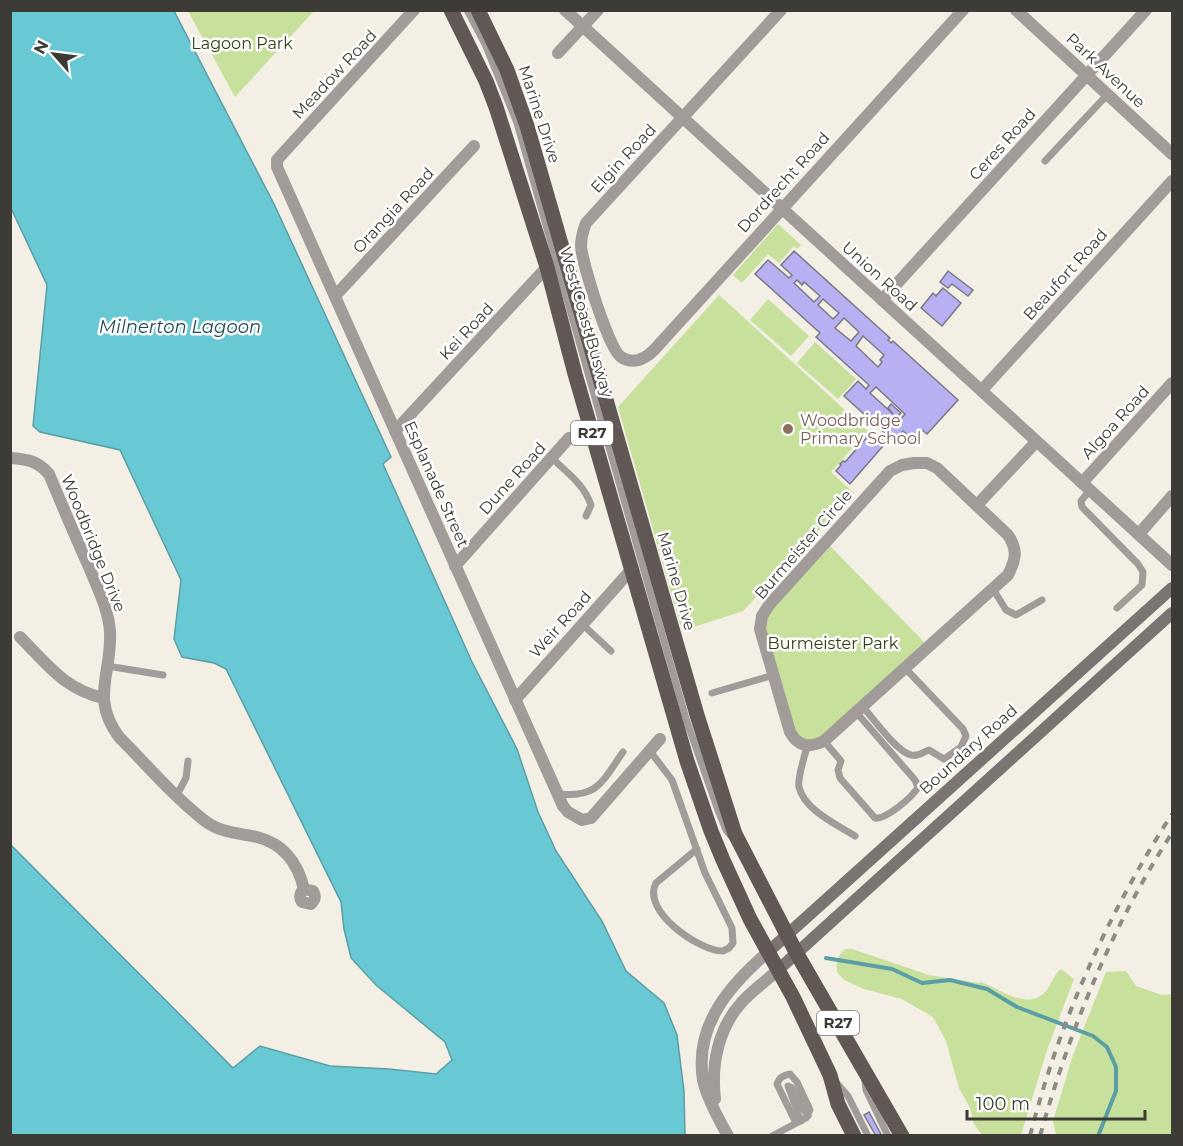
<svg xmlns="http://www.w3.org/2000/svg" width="1183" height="1146" font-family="Montserrat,sans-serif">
<rect width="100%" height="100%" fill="#f3efe5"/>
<g fill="#c7e09c">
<path d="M188,11H314L235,97Z"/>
<path d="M778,224L801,245L797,249L794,246L779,263L768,254L742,283L733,275Z"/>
<path d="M719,295L868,431L831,472L854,493L743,611L682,631L618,407Z"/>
<path d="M768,299L809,336L791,356L750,320Z"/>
<path d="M815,342L856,379L838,399L797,363Z"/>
<path d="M826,542L929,647L824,741L797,742L762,616Z"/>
<path d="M846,949H852L929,975L978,983L981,982C1000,989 1027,1011 1045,992C1052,985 1053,975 1061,969L1074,979L1047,1050L1021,1135H982L974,1124L970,1108L959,1088L946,1041L933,1017L902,999L864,989L844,980L837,972C836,963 837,954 846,949Z"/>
<path d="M1126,971L1136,986L1162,995L1172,994V1135H1056L1053,1121L1072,1058L1106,972Z"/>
</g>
<path fill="#68c8d4" stroke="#5b9ea5" stroke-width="1.5" d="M11,10L174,11L274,204L391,457L383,464L472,662L517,749L538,812L556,851L602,921L626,971L664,1003L677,1035L684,1091L685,1135H11V845L233,1068L260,1046L330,1066L389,1069L436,1074L452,1060L445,1042L376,985L351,958L344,929L341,902L226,669L214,663L182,657L174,639L181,580L120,450L40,432L33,426L47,285L11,208Z"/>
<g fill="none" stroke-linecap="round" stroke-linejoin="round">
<path stroke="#5b9ea5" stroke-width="4" d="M826,958L892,969L922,983L950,980L987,989L1017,1007L1093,1036L1107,1047L1116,1067V1091L1098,1136"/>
</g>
<g fill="#b7b0f2" stroke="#7a7983" stroke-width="1.5" fill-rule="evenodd">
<path d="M794,251L890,338L888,340L891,343L893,341L958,400L927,434L922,430L913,440L903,431L894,441L890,438L850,484L836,471L841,465L840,464L843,461L845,462L867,437L866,436L870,432L881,442L887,435L844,396L858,381L866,389L869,385L816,337L820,333L755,274L768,260L789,278L792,275L781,265ZM797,280L802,285L804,282L820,296L814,302L794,283ZM823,299L839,313L833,319L818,305ZM844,318L859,332L851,341L835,328ZM863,336L884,355L880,360L882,362L878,367L856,346ZM876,387L905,414L900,420L897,417L901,413L891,404L888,408L893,414L870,393Z"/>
<path d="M948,271L973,290L968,296L952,284L948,288L940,282Z"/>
<path d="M943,288L961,303L942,326L921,308L933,293L936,296Z"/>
<path d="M869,1112L882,1136H876L864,1115Z"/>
</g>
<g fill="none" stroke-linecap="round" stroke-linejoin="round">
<g stroke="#a19c9a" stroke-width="7">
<path d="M467,10L485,44L517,123L687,722L719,813L726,830L730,835"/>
<path d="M1045,161L1108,94"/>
<path d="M552,458C567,473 584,484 591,505L586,516"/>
<path d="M1090,490L1081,501L1082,507L1138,564L1143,572L1142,585L1117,608"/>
<path d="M993,589L1006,610L1016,615L1042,600"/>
<path d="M582,624L611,651"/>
<path d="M107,666L163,675"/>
<path d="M712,693L774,675"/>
<path d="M863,707C873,718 897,752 911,755C918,757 923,752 929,750L944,759L961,747L966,736L963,729L905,668"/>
<path d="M824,741L841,761L838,770L840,778L875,818C885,820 913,797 918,787L915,780L856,712"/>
<path d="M807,746C805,756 797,778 799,787C804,810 838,825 855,836"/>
<path d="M650,751L672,780L705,873L732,928L733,943L729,948L723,951C699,951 641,911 656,883L697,849"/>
<path d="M558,794C598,798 602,782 623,752"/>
<path d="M177,795L186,778L188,761"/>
<path d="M835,1081L848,1096L868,1136"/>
<path d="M865,1081L866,1090L888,1136"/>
<path d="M801,1121L788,1086L792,1088L808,1116"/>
<path d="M772,1136L806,1118L810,1110L797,1082L790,1074C784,1075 779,1077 777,1084L796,1123"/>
</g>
<g stroke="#a19c9a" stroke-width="12">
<path d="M414,10L285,151L277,160V167L563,806L568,812L582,820L591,818L660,739"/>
<path d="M565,10L1172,565"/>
<path d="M781,10L586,223C583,231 581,237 581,246C582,262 609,350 621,357C633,365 645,359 654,350L963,10"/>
<path d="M1016,10L1172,154"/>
<path d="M558,53L598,10"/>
<path d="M335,296L474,146"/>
<path d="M882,300L1146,10"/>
<path d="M982,390L1172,181"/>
<path d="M395,431L547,267L565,258"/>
<path d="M10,458C27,459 38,461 49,474C62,505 75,536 89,567C97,587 109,610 110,632C112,675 90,697 119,737C147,765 174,797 205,821C221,833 239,833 257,837C285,844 298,864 304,889C299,894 299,897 302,902L311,904C316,899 316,896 313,891L304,889"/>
<path d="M914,463H927L937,468L1008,535C1018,550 1016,559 1008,575L824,741C810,748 798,747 790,732L760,629L762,616L769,605L890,471L902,465Z"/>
<path d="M1082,483L1172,383"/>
<path d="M977,505L1036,442"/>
<path d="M1139,534L1172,496"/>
<path d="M455,566L569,438"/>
<path d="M20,637C47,664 64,689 103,698"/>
<path d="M515,700L631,570"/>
<path d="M715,1099C711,1065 718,1028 742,1002C753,990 766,981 778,970"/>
<path d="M728,1136C719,1120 706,1096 703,1080C694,1025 730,985 768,952"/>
</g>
<g stroke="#7c7472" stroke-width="12">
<path d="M768,952L1172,588"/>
<path d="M778,970L1172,613"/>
</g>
<g stroke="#615856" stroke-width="15">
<path d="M451,10L486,81L496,107L547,267L575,374L687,761L711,831L723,860L750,919L793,997L830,1075L838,1104L854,1136"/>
<path d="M478,10L507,70L527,126L697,715L735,834L797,954L902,1136"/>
</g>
<g stroke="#8d8b84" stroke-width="4" stroke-dasharray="8 8" stroke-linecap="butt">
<path d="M1030,1136C1059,1022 1108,913 1172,814"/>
<path d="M1040,1136C1070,1029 1112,926 1172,833"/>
</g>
</g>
<circle fill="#8d6e63" stroke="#fff" stroke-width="2" cx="788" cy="429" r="6"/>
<g text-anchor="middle" stroke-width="5" stroke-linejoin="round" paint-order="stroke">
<g fill="#fff" stroke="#767672" stroke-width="1.5">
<rect x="571" y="421" width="42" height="24" rx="4.5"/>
<rect x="817" y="1011" width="42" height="24" rx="4.5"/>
</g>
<g font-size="15" font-weight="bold" fill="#3c3b36">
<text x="592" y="438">R27</text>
<text x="838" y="1028">R27</text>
</g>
<g font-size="16" fill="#324110" stroke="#fff">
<text x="242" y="49">Lagoon Park</text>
<text x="833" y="649">Burmeister Park</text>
</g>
<g font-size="16" fill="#3c3b36" stroke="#fff">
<text transform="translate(1106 70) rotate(43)" y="6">Park Avenue</text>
<text transform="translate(334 74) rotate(-47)" y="6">Meadow Road</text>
<text transform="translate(540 114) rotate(72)" y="6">Marine Drive</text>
<text transform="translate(1002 144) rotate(-48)" y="6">Ceres Road</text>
<text transform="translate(623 158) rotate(-47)" y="6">Elgin Road</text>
<text transform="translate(783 182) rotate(-48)" y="6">Dordrecht Road</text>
<text transform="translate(393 210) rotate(-47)" y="6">Orangia Road</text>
<text transform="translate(1065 274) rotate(-48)" y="6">Beaufort Road</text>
<text transform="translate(880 276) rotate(42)" y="6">Union Road</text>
<text transform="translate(587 322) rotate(74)" y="6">West Coast Busway</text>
<text transform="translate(466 331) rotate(-47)" y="6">Kei Road</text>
<text transform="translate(1115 422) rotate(-48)" y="6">Algoa Road</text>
<text transform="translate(512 478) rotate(-48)" y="6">Dune Road</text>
<text transform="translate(437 484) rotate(66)" y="6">Esplanade Street</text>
<text transform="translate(94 543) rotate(68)" y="6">Woodbridge Drive</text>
<text transform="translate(803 544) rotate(-49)" y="6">Burmeister Circle</text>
<text transform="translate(677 581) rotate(74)" y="6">Marine Drive</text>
<text transform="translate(560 624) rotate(-48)" y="6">Weir Road</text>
<text transform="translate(968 749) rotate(-42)" y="6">Boundary Road</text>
</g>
<g font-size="16" fill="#785e54" stroke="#fff" text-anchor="start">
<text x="800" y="426">Woodbridge<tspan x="800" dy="18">Primary School</tspan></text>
</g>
<g font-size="18" font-style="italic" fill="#214d53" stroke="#fff">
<text x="180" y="333">Milnerton Lagoon</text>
</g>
</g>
<rect width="1183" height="1146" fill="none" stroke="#3c3b36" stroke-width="24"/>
<g transform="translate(54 54) rotate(298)" stroke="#ffffff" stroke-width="4.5" paint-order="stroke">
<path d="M0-4.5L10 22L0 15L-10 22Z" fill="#3c3b36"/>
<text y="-9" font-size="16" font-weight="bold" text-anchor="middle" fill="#3c3b36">N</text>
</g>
<path d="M967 1110v9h178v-9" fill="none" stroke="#3c3b36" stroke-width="3"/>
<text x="976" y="1110" font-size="18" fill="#3c3b36" stroke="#ffffff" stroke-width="4.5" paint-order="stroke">100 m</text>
</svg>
